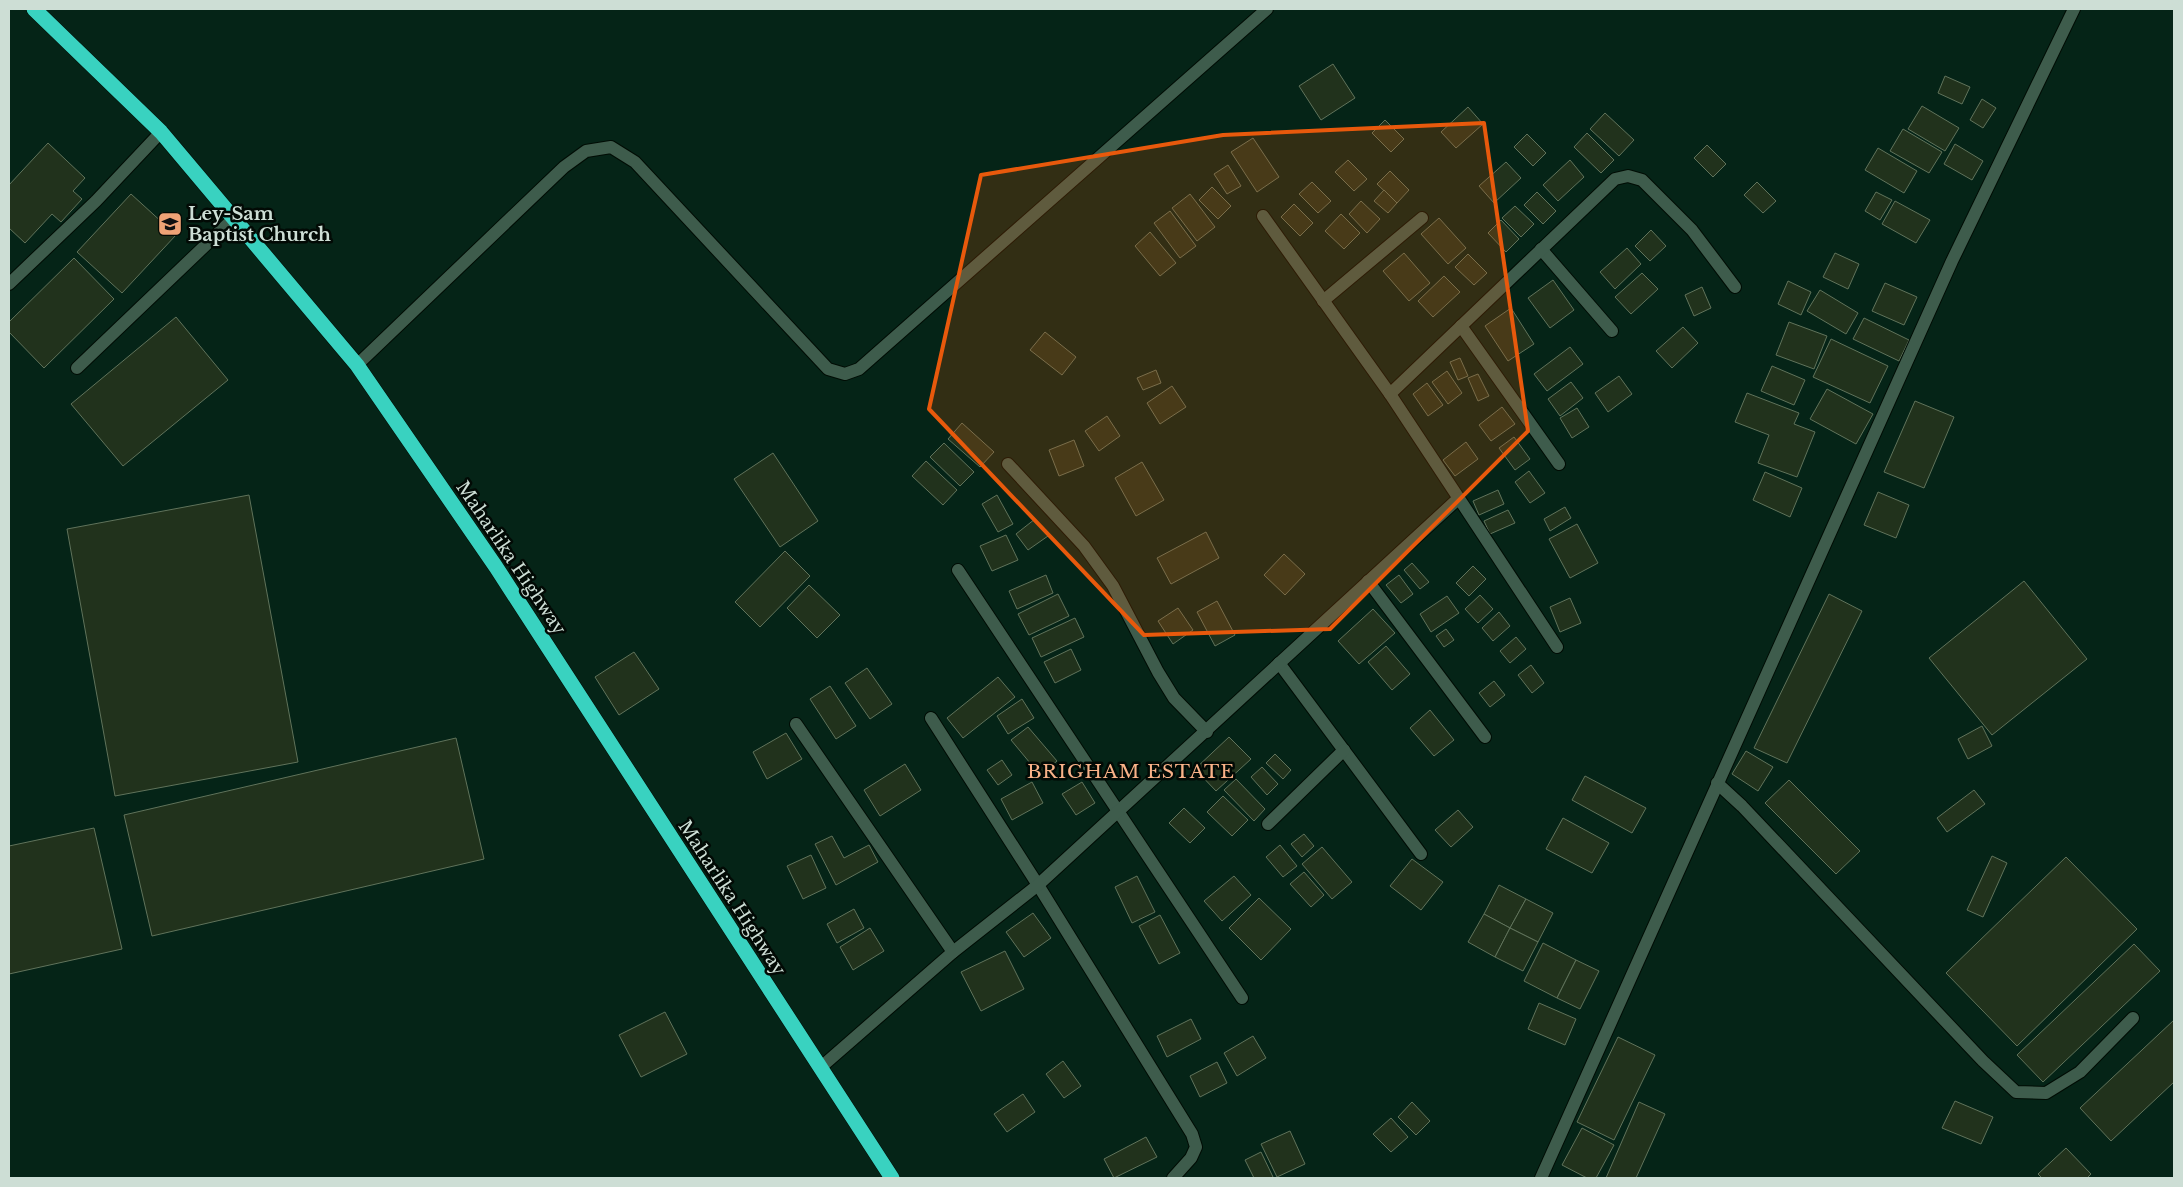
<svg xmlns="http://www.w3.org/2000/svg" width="2183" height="1187" font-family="'Libre Baskerville',serif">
<rect width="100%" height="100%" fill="#052417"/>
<g fill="#21321c" stroke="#60735b">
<path d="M1333,64L1355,98L1321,120L1299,86Z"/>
<path d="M1945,76L1970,87L1962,104L1938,93Z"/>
<path d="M1982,99L1996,108L1983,128L1970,120Z"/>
<path d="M1922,106L1959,128L1945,151L1908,129Z"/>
<path d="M1468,107L1483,124L1456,148L1441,132Z"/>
<path d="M1605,113L1634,140L1619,156L1590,129Z"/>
<path d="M1385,120L1404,139L1391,152L1372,133Z"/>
<path d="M1903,129L1942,152L1929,173L1890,151Z"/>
<path d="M1587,133L1614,160L1601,173L1574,147Z"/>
<path d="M1527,134L1546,153L1533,166L1514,147Z"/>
<path d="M1253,138L1279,177L1257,192L1231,152Z"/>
<path d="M48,143L85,178L73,191L82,199L61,222L52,214L25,243L9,228V185Z"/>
<path d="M1955,144L1983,161L1972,180L1944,164Z"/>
<path d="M1707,145L1726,164L1713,177L1694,158Z"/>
<path d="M1878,148L1917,171L1904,193L1865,170Z"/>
<path d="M1348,160L1367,179L1354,191L1335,172Z"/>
<path d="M1570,160L1584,177L1558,201L1543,185Z"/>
<path d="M1506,162L1521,178L1494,203L1479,186Z"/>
<path d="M1228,165L1241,186L1227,194L1214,174Z"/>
<path d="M1390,171L1409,190L1397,203L1377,184Z"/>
<path d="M1312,182L1331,201L1318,213L1299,194Z"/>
<path d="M1757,182L1776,201L1763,213L1744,195Z"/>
<path d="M1212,187L1231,206L1218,219L1199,200Z"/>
<path d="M1384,190L1397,203L1388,213L1374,201Z"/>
<path d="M1537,192L1556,211L1543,224L1524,205Z"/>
<path d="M1876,192L1892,200L1880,220L1865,211Z"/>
<path d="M131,194L176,235L122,293L77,252Z"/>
<path d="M1190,194L1215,227L1197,241L1172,208Z"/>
<path d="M1361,201L1380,219L1367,233L1349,214Z"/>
<path d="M1895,201L1930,220L1916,243L1882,224Z"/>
<path d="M1294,204L1313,223L1300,236L1281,217Z"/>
<path d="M1515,206L1534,224L1521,237L1502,218Z"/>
<path d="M1170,211L1196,246L1180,258L1154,223Z"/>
<path d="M1341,214L1360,233L1344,249L1325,231Z"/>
<path d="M1439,218L1466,248L1448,264L1421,234Z"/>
<path d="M1501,220L1519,239L1506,252L1488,233Z"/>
<path d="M1651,230L1666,246L1650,261L1635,246Z"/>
<path d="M1150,232L1176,263L1160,276L1135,246Z"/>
<path d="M1627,248L1641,264L1615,289L1600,272Z"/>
<path d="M1404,253L1430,283L1409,301L1383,271Z"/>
<path d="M1835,253L1859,264L1848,289L1823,277Z"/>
<path d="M1468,254L1487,273L1474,285L1455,267Z"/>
<path d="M74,258L114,299L44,368L9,332V322Z"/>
<path d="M1642,273L1658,289L1631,314L1615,297Z"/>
<path d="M1444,276L1460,292L1433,317L1418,301Z"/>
<path d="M1553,280L1574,310L1550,328L1528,298Z"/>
<path d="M1788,281L1811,292L1801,315L1778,304Z"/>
<path d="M1885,283L1917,297L1904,325L1872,311Z"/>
<path d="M1702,287L1711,308L1694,316L1685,295Z"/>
<path d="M1820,290L1858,313L1846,334L1807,311Z"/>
<path d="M1511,308L1534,344L1508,361L1485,326Z"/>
<path d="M176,317L228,380L123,466L71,404Z"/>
<path d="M1864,318L1909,340L1899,361L1853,339Z"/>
<path d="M1789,322L1827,336L1814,369L1776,355Z"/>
<path d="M1683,327L1698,343L1672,368L1656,351Z"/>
<path d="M1045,332L1076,357L1062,375L1030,350Z"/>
<path d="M1831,339L1888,366L1870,403L1813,377Z"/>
<path d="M1570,347L1583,364L1547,391L1534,374Z"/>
<path d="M1460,358L1468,376L1458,380L1450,362Z"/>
<path d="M1772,366L1805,380L1794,405L1761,391Z"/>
<path d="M1156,370L1161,383L1143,390L1137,378Z"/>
<path d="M1447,371L1462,393L1448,404L1432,382Z"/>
<path d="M1478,374L1489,396L1478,401L1468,378Z"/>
<path d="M1619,376L1632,394L1608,412L1595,393Z"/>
<path d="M1571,382L1583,398L1560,416L1548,399Z"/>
<path d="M1427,383L1443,405L1428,416L1413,394Z"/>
<path d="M1172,386L1186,407L1160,424L1147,403Z"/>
<path d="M1827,389L1873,414L1856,444L1810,419Z"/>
<path d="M1747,393L1799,413L1794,424L1815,432L1797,477L1758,463L1769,435L1735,422Z"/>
<path d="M1915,401L1954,417L1924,488L1884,472Z"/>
<path d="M1502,407L1515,424L1491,441L1479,425Z"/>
<path d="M1577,408L1589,427L1572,438L1560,418Z"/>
<path d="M1107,416L1120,436L1099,451L1085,431Z"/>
<path d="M962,423L994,452L980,467L948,439Z"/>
<path d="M1514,437L1530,459L1515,470L1499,448Z"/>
<path d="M1074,440L1084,466L1059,476L1049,450Z"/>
<path d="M1466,442L1478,459L1455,476L1443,460Z"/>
<path d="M944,443L974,472L960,486L930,457Z"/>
<path d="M773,453L818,521L780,547L734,479Z"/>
<path d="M926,461L957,490L943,505L912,476Z"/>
<path d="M1142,462L1164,500L1136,516L1115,478Z"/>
<path d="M1529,471L1545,493L1530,503L1515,482Z"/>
<path d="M1765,472L1802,488L1790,517L1753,500Z"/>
<path d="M1498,490L1504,504L1479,515L1473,501Z"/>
<path d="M1878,492L1909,505L1896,538L1864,525Z"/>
<path d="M249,495L298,762L115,796L67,529Z"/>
<path d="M997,495L1013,524L998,532L982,504Z"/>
<path d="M1565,507L1571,518L1550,531L1544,519Z"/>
<path d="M1508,510L1515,523L1490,534L1484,521Z"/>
<path d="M1035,519L1048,536L1028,550L1016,534Z"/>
<path d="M1577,524L1598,563L1570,578L1549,539Z"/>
<path d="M1206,532L1219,558L1171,584L1157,558Z"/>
<path d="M1006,535L1018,560L992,571L980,546Z"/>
<path d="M785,551L810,576L760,627L735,602Z"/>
<path d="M1284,554L1305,574L1285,595L1264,575Z"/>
<path d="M1412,563L1429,582L1420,589L1404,570Z"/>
<path d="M1473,566L1486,579L1469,596L1456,583Z"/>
<path d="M1046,575L1053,593L1017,609L1009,591Z"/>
<path d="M1399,575L1413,594L1401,603L1386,585Z"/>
<path d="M2024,581L2087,659L1992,735L1929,658Z"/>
<path d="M809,585L840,615L817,638L787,608Z"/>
<path d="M1058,594L1069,616L1029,635L1018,614Z"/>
<path d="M1829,594L1862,611L1787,763L1754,748Z"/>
<path d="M1480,595L1493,609L1478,623L1465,609Z"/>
<path d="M1447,596L1459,613L1431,632L1420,614Z"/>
<path d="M1570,598L1581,623L1560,632L1550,607Z"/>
<path d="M1217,601L1235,635L1215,646L1197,612Z"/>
<path d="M1178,608L1193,630L1173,644L1158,621Z"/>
<path d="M1373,609L1395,633L1359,664L1338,641Z"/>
<path d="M1499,612L1510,626L1493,641L1482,628Z"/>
<path d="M1075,618L1084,637L1041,657L1032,638Z"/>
<path d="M1446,629L1454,640L1444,647L1436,636Z"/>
<path d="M1516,637L1526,649L1510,663L1500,651Z"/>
<path d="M1386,646L1410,674L1392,690L1368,662Z"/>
<path d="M1071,649L1081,670L1055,683L1044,662Z"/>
<path d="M634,652L659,689L619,715L595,677Z"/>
<path d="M1531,665L1544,683L1532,693L1518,675Z"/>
<path d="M867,668L892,704L870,719L845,683Z"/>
<path d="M998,677L1015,697L963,738L947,718Z"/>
<path d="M1494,681L1505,695L1490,707L1479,693Z"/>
<path d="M830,686L856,726L836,739L810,699Z"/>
<path d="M1022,699L1034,718L1008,734L997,716Z"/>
<path d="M1430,710L1454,740L1434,756L1410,728Z"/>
<path d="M1982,726L1992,746L1968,759L1958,739Z"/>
<path d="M1028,727L1057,761L1040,775L1011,740Z"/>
<path d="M786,733L802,759L767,779L753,752Z"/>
<path d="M1229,737L1251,759L1216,791L1195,769Z"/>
<path d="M456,738L484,859L152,936L124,815Z"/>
<path d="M1746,751L1773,767L1758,791L1732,774Z"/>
<path d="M1275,754L1291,770L1283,779L1266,763Z"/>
<path d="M1002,760L1012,775L998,785L987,770Z"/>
<path d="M905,764L921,790L880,816L864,790Z"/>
<path d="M1262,767L1278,784L1267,795L1251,777Z"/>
<path d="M1585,776L1646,808L1632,833L1572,800Z"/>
<path d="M1236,779L1265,809L1254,821L1224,790Z"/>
<path d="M1789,780L1860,851L1836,874L1765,803Z"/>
<path d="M1032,782L1043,803L1012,820L1001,799Z"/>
<path d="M1082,782L1095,803L1076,815L1062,794Z"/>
<path d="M1974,790L1985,804L1947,832L1937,818Z"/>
<path d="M1223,796L1248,820L1232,836L1207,812Z"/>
<path d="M1184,808L1205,828L1190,843L1169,823Z"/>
<path d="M1458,810L1473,827L1451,847L1435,830Z"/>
<path d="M1563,818L1609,843L1592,873L1546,849Z"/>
<path d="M94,828L122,949L9,974V846Z"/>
<path d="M1304,834L1314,846L1302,857L1291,844Z"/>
<path d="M832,836L844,858L869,845L878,862L836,885L815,844Z"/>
<path d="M1280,845L1297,866L1283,877L1266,857Z"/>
<path d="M1322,847L1352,882L1332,899L1302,864Z"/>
<path d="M811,855L826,888L803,899L787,866Z"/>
<path d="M1992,856L2007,863L1983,917L1967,910Z"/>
<path d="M2066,857L2137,929L2017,1046L1946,973Z"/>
<path d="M1412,859L1443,882L1421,910L1390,886Z"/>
<path d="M1304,872L1324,895L1311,907L1290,884Z"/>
<path d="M1137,876L1155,912L1132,923L1115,887Z"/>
<path d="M1234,876L1251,895L1222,921L1204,901Z"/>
<path d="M1499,885L1526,899L1510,928L1484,914Z"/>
<path d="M1259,898L1291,929L1261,960L1229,928Z"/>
<path d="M1526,899L1553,913L1538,942L1510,928Z"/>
<path d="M854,909L864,928L837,943L827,924Z"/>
<path d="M1033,913L1051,938L1024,957L1006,932Z"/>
<path d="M1484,914L1510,928L1495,957L1468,942Z"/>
<path d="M1160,915L1180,953L1159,964L1139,926Z"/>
<path d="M870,928L884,951L853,970L840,947Z"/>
<path d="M1510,928L1538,942L1523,971L1495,957Z"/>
<path d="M1543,943L1576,960L1557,998L1524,981Z"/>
<path d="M2134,944L2160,971L2043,1082L2017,1055Z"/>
<path d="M1005,951L1024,989L981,1011L961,972Z"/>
<path d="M1576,960L1599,971L1580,1009L1557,998Z"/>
<path d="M1539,1003L1576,1019L1565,1045L1528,1029Z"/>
<path d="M665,1012L687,1054L641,1077L619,1035Z"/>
<path d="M1191,1019L1201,1039L1167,1057L1157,1036Z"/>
<path d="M2174,1020V1082L2111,1141L2080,1108Z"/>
<path d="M1253,1036L1266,1058L1237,1076L1224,1053Z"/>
<path d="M1618,1037L1655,1055L1614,1140L1577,1122Z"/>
<path d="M1063,1061L1081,1086L1064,1098L1046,1074Z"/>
<path d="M1217,1062L1227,1083L1200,1097L1190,1076Z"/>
<path d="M1023,1094L1035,1112L1007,1132L994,1114Z"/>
<path d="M1955,1101L1993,1117L1981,1144L1942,1128Z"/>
<path d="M1412,1102L1430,1121L1416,1135L1398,1117Z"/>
<path d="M1639,1102L1665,1114L1636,1178H1606Z"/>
<path d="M1391,1118L1408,1137L1391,1152L1373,1134Z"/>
<path d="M1582,1128L1614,1145L1596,1178H1587L1562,1165Z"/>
<path d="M1290,1131L1305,1164L1277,1177L1261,1144Z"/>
<path d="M1146,1137L1157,1157L1114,1178L1104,1159Z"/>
<path d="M2066,1148L2091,1174L2087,1178H2042L2038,1174Z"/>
<path d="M1261,1152L1273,1177L1270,1178H1254L1245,1160Z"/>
</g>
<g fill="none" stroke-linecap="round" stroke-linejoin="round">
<defs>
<g id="lane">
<path d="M357,365L564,167L586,151L611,147L635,162L828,369L845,374L859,369L1267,9"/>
<path d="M77,368L234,218"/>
<path d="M1717,783L1742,806L1983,1061L2016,1092L2046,1093L2080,1072L2133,1018"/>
</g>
<g id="street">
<path d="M1263,216L1390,394L1557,647"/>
<path d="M1541,249L1612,331"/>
<path d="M9,284L96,201L161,132"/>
<path d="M1323,301L1422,218"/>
<path d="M1461,326L1559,464"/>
<path d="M1390,394L1615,179L1628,176L1642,180L1692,230L1735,287"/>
<path d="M1008,464L1084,546L1113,586L1158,672L1174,698L1207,732"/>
<path d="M958,570L1242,998"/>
<path d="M1368,581L1485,737"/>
<path d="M1279,663L1421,854"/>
<path d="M931,718L1038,885L1192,1134L1196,1147L1191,1158L1173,1178"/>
<path d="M796,724L953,952"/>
<path d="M1268,824L1344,750"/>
<path d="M820,1068L953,952L1038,885L1459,498"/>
<path d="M1541,1178L1952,261L2074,9"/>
</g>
<path id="highway" d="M34,9L161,132L357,365L496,567L892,1178"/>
</defs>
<use href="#lane" stroke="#000c04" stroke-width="14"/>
<use href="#street" stroke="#000c04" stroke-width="14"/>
<use href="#highway" stroke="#000c04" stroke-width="16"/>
<use href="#lane" stroke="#3e5c4c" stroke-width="12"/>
<use href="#street" stroke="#3e5c4c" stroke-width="12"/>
<use href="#highway" stroke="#39d2c0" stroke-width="15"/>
</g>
<path fill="#e8590c" fill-opacity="0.2" stroke="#e8590c" stroke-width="4" stroke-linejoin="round" d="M1484,123L1528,431L1330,629L1144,635L929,409L981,175L1223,135Z"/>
<defs>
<symbol id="school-square" viewBox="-11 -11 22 22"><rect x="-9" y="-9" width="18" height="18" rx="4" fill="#efa376" stroke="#020a05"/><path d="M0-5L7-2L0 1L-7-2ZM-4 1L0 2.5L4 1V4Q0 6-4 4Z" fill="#111"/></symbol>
</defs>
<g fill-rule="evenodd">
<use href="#school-square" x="156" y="210" width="28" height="28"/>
</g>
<g text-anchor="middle" stroke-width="5" stroke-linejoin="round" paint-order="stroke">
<g font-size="18" font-weight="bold" fill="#cdded5" stroke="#020a05" text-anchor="start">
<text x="188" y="220">Ley-Sam<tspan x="188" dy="21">Baptist Church</tspan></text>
</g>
<g font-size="18" fill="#cdded5" stroke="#020a05">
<text transform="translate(511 558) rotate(56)" y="6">Maharlika Highway</text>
<text transform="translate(732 898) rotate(57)" y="6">Maharlika Highway</text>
</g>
<g font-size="19" letter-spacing="1" fill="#f9b288" stroke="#020a05">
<text x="1131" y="778">BRIGHAM ESTATE</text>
</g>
</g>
<rect width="2183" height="1187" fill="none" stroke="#cdded5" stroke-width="20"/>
</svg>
